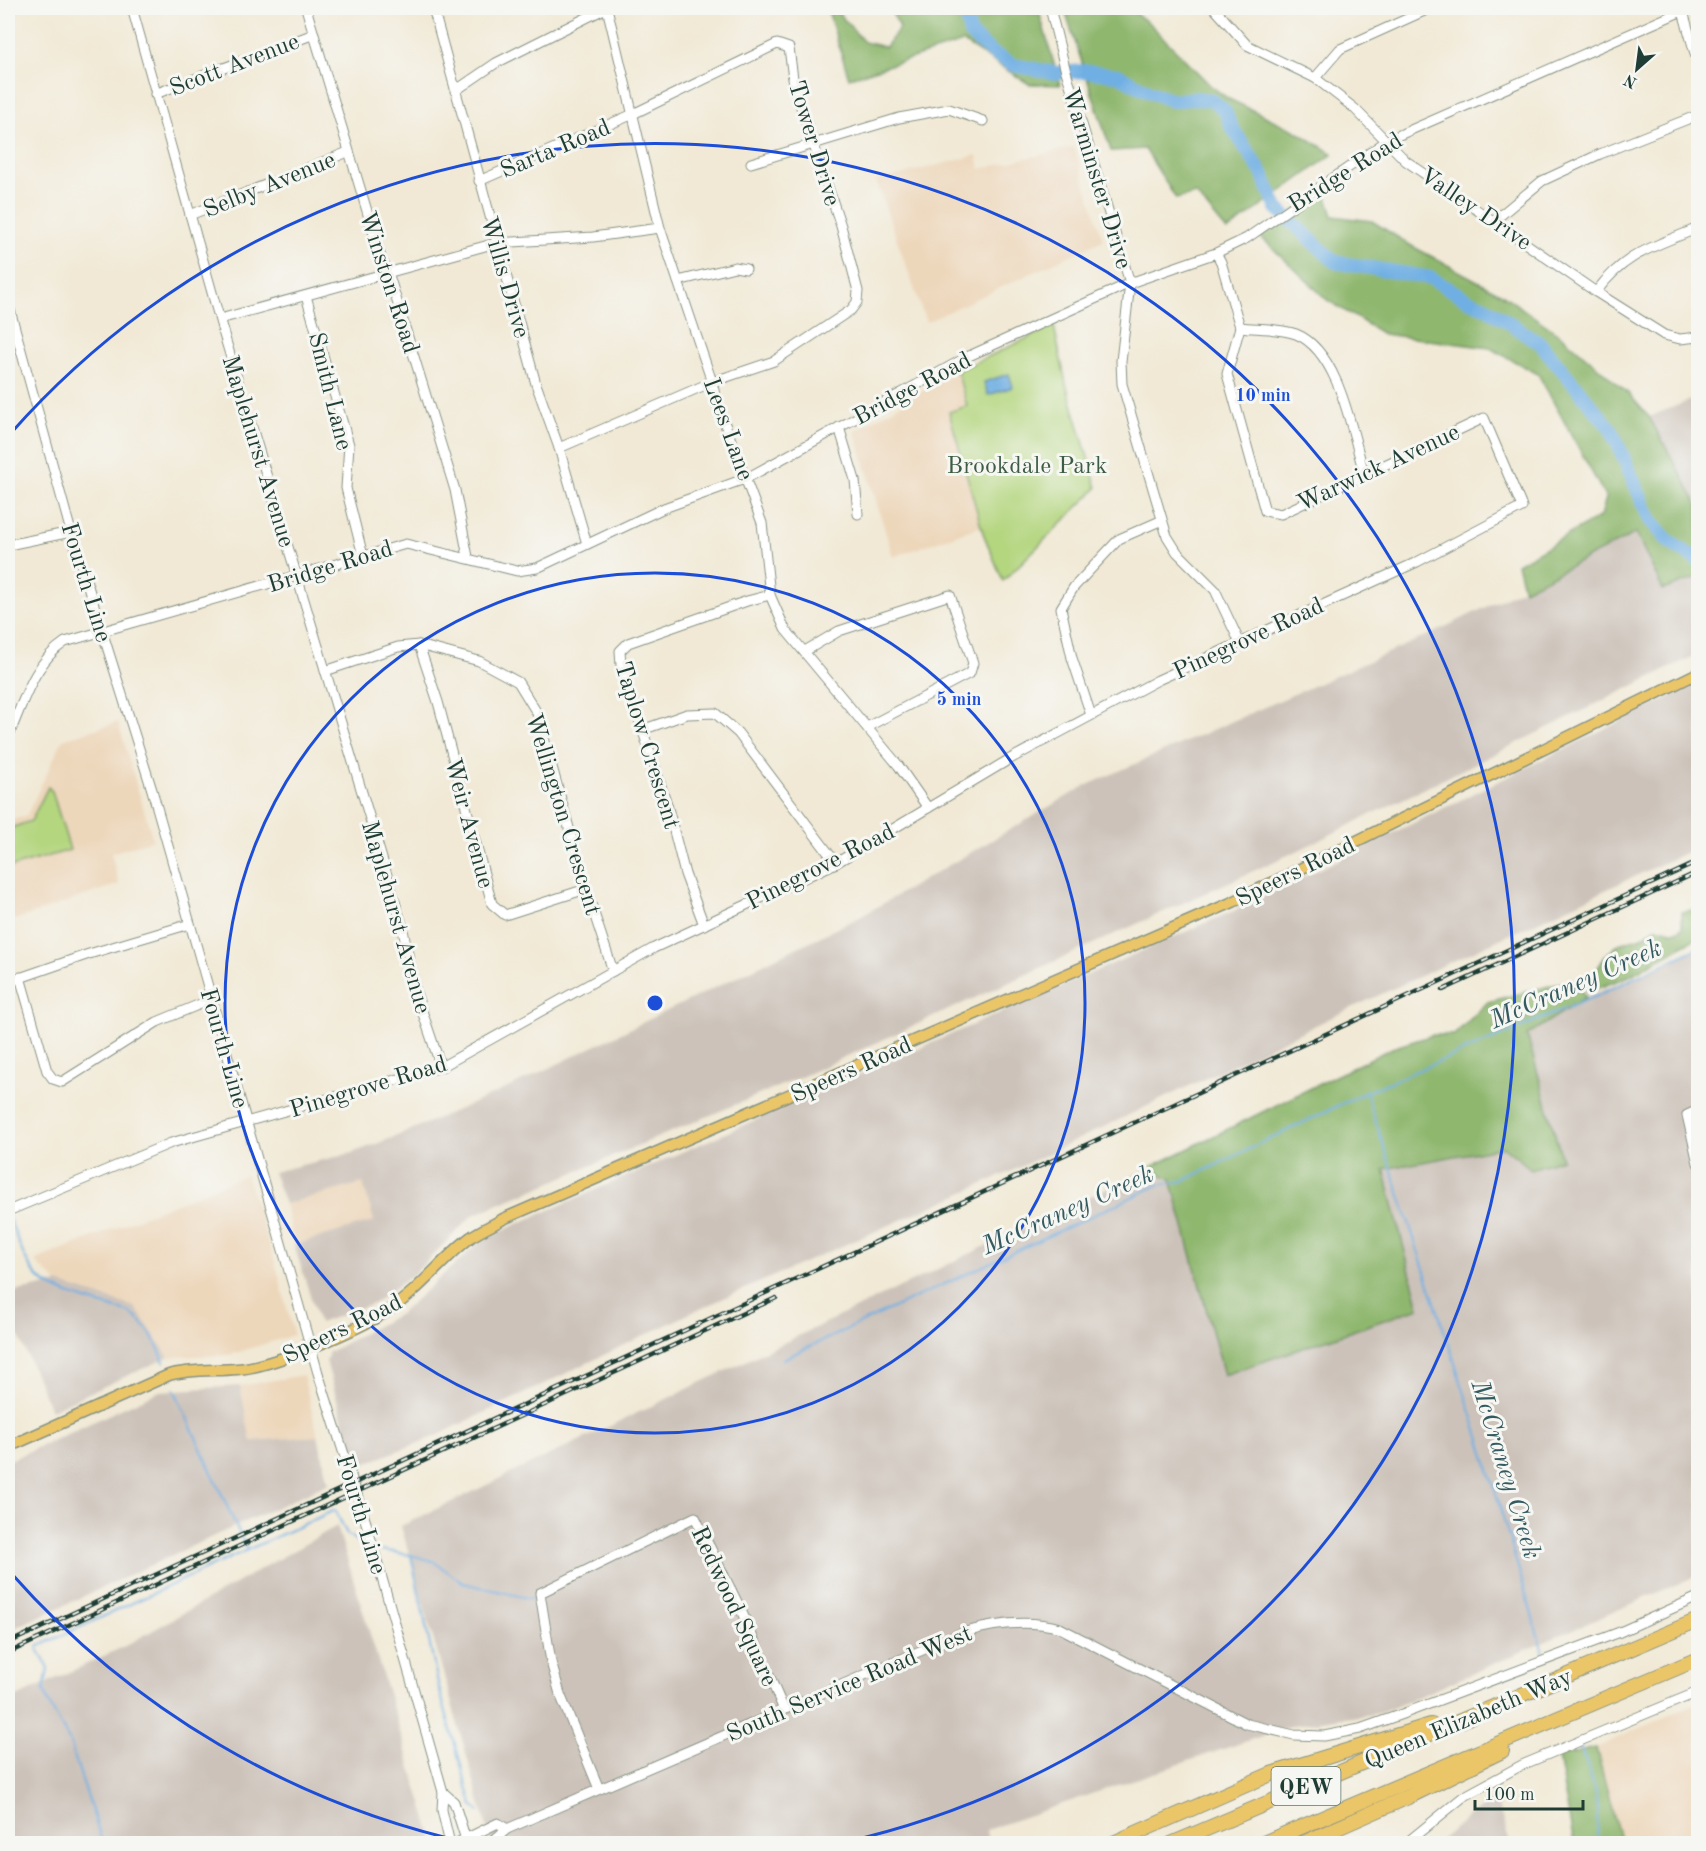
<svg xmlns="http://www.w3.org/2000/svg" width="1706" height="1851" font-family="'Old Standard TT',serif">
<rect width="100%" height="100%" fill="#f6f6f2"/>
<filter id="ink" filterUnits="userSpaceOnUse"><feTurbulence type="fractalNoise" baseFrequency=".0167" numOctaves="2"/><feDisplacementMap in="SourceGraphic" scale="12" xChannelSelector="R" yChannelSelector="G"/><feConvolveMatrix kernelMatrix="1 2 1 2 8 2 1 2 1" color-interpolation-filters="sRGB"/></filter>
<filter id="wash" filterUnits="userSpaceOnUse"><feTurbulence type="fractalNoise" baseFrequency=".008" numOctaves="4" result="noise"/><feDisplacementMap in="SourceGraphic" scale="24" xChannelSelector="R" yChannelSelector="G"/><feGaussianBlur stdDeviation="1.35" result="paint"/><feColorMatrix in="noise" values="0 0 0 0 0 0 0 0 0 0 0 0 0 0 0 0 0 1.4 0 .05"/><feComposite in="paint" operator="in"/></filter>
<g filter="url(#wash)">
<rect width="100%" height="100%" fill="#f1e9d5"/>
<g fill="#edd7bb">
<path d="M1074,147L1103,240L926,322L876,181L977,155L980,169Z"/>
<path d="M957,371L967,406L949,413L981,526L893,557L855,431Z"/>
<path d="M118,722L153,840L111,853L119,884L8,922V822L27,815L63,739Z"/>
<path d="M246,1175L276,1265L294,1335L229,1355L169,1357L135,1307L58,1283L34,1261Z"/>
<path d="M363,1182L375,1221L294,1245L285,1204Z"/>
<path d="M303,1375L318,1436L251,1441L240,1386Z"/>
<path d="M1698,1702V1843H1621L1596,1748Z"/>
</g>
<g fill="#ccc2b9">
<path d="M1698,397V505L1649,417Z"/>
<path d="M1636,533L1663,590L1698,577V654L1297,851L801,1077L473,1215L415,1273L373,1304L319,1323L294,1245L374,1221L363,1183L285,1204L273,1172L352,1153L397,1136L508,1088L860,917L1085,786L1433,633Z"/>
<path d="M1698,683V847L1345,1011L1012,1171L697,1310L436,1436L356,1467L326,1361L329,1352L401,1313L483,1239L1247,905Z"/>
<path d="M1698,949V1575L1381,1713L1294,1725L986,1830L988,1843L492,1844L401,1526L1149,1168L1171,1179L1224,1374L1419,1308L1384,1169L1504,1147L1531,1169L1562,1160L1527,1035L1586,997Z"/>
<path d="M58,1283L135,1307L169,1357L51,1410L8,1311V1293Z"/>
<path d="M240,1386L251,1441L318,1436L329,1483L8,1631V1461L160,1391Z"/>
<path d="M337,1526L434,1843H8V1701L125,1646Z"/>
<path d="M1495,1796L1510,1843H1436Z"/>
</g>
<g fill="#b4d67f" stroke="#6a8a5a" stroke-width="1.5">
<path d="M1054,326L1066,384L1097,488L1003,581L983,533L949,412L967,406L957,371Z"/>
<path d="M48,787L52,791L70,850L8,868V829L31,821Z"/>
</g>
<g fill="#8fb76e" stroke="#577a51" stroke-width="1.5">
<path d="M827,8H834L864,42L886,47L900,27L889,8H1038L1060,85L1029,84L963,42L849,78Z"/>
<path d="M1064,8H1129L1150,24L1211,86L1229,99L1296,131L1333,154L1227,231L1196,194L1176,199L1145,149L1111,151Z"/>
<path d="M1325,191L1333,216L1372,221L1410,245L1500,293L1563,337L1629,394L1649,417L1698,505V577L1663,590L1636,533L1524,590L1517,564L1601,516L1606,498L1538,374L1490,348L1383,334L1327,300L1259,235Z"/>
<path d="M1698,909V937L1629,976L1588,992L1578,979L1596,971L1606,955L1619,944L1642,937L1657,927L1675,932L1682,928V912Z"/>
<path d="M1572,980L1586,997L1527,1035L1562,1159L1531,1169L1504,1147L1384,1169L1419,1308L1224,1375L1171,1179L1149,1168L1392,1048L1433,1035H1454L1488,1002Z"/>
<path d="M1596,1748L1621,1843H1574L1558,1757Z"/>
</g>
<path fill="#6fafe3" stroke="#47768c" stroke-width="1.5" d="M1009,374L1013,387L988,395L984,382Z"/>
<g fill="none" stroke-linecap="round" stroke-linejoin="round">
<g stroke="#6fafe3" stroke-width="2">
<path d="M10,1220C17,1238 23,1259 36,1275C52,1294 106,1305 130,1313C148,1325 157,1343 164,1362"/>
<path d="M783,1359L1158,1185L1183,1181L1366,1092"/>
<path d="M174,1389L247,1550L335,1510L347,1534L364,1546"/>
<path d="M381,1550L411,1555L439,1688L472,1804L479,1811"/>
<path d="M411,1555L433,1561L463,1583L532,1599"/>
<path d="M1543,1652L1481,1443L1366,1092L1596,996L1698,948"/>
<path d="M1580,1747C1596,1785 1599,1802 1597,1844"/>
<path d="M536,1839L540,1844"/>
<path d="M103,1844L69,1740L47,1700L44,1690L48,1668L37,1647L247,1550"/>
</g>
<path stroke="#6fafe3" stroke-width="14" d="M965,8L970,34L991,52L1013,65L1055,73L1085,71L1118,75L1148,91L1173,101L1194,98L1212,100L1225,111L1231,126L1262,173L1277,208L1335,262L1431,278L1468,300L1485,307L1540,343L1611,429L1651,521L1669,542L1698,560"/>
</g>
</g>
<g filter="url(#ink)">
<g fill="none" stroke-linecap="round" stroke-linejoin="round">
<defs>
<g id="minor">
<path d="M132,8L222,328L402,925L416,993L441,1067"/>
<path d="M306,8L382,261L388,272L455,490L468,557"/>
<path d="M433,8L536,384L559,448L587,544"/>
<path d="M607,8L660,228L712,382L717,403L762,523L770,595L785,629L898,765L928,808"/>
<path d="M1050,8L1065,68L1130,283L1121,361L1122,384L1167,536L1177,552L1215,590L1240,643"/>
<path d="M1214,8L1247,45L1315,78L1354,108L1406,161L1596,292L1664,335L1680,339L1698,337"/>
<path d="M1682,8L1698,64"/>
<path d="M1315,78L1340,49L1431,8"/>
<path d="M455,91L496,63L606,8"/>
<path d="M155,94L314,34"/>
<path d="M751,163L899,118L949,109L983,121"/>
<path d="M479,181L631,115L777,44L789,48L794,86L841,226L858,291L857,302L851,310L774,361L712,382L559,448"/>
<path d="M190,215L348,152"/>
<path d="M1495,220L1542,181L1600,154L1698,115"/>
<path d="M678,281L735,267L746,269"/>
<path d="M1596,292C1626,252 1654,247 1698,228"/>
<path d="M306,296L349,445L346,488L363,556"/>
<path d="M8,303L71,532L152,790L318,1373L368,1529L443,1792L442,1810L450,1844"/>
<path d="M220,319L496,243L593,237L660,228"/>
<path d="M1240,327C1256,329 1280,328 1296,334C1339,351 1352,432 1364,473"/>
<path d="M839,427L855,480L858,514"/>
<path d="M8,545L71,532"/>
<path d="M419,645L438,702L492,904L505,915L586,889"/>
<path d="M805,651L839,631L950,595L973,663L970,673L867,727"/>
<path d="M325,671L398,647L419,645L479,661L518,682L537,713L586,889L613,971"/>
<path d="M1091,715L1072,658L1061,608L1074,587L1119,539L1160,521"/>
<path d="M642,730L687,714L715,713L738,733L836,863"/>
<path d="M8,737C23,704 33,663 65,642L406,544L517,571L537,568L664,508L747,478L969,356L1130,283L1216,253L1247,238L1388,140L1689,8"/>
<path d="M704,925L685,874L667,804L621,665L620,651L628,643L747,601L770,595"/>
<path d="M20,977L47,1071L53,1079L62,1082L157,1022L210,1000"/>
<path d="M8,982L89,954L190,924"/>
<path d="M1698,1110L1687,1115L1698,1163"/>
<path d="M8,1211L171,1143L441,1067L654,948L836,863L1010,759L1158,680L1417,562L1522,507L1484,418L1281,514L1265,511L1227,374L1240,327L1221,262L1216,253"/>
<path d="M599,1789L560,1694L551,1662L540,1593L695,1517L741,1610L784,1710"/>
<path d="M443,1792L454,1802L467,1843"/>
<path d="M455,1844L498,1823L507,1829"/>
<path d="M489,1844L507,1829L962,1633C993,1624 1027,1619 1060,1628L1247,1724L1294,1735L1324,1736L1360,1729L1405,1713L1620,1632L1698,1597"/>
<path d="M1405,1844L1463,1797L1522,1765L1698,1692"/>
</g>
<path id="major" d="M8,1447L169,1375C192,1369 214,1371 237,1369C273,1367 359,1329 389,1310C421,1289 442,1259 471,1237C481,1230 493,1225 503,1219L1233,902L1698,673"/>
<g id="highway">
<path d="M1111,1844L1271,1774L1431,1725L1434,1726"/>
<path d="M1171,1844L1698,1620"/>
<path d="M1261,1844L1698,1659"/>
<path d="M1301,1844L1408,1797L1502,1751"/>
</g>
</defs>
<use href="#minor" stroke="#889384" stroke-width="11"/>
<use href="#major" stroke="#889384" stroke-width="13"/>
<use href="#highway" stroke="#889384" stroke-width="16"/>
<use href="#minor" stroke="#fff" stroke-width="9"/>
<use href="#major" stroke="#ebc669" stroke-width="10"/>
<use href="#highway" stroke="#ebc669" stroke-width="14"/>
<defs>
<g id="rail">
<path d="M1443,990L1698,872"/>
<path d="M8,1643L1698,862"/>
<path d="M8,1653L776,1298"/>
</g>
</defs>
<use href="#rail" stroke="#1f3d34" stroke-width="4.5"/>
<use href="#rail" stroke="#f6f6f2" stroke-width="2" stroke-dasharray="7" stroke-linecap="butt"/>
</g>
</g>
<g fill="none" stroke="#1d4ed8" stroke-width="3">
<circle cx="655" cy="1003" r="430"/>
<path d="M469 1843A860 860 0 0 1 11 1573M11 433A860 860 0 1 1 841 1843"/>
</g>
<g text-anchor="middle" stroke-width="6" stroke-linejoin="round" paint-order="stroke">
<rect fill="#f6f6f2" stroke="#60746d" stroke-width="1.5" x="1271.5" y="1767" width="69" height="38" rx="4.5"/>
<g font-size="22" font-weight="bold" fill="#1f3d34">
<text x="1306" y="1794">QEW</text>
</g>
<g font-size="24" fill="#1f3d34" stroke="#f6f6f2">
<text transform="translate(234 64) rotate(-21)" y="8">Scott Avenue</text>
<text transform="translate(815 143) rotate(73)" y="8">Tower Drive</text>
<text transform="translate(555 148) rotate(-23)" y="8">Sarta Road</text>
<text transform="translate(1345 172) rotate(-32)" y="8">Bridge Road</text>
<text transform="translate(1098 178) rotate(73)" y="8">Warminster Drive</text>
<text transform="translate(269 184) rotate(-22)" y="8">Selby Avenue</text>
<text transform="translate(1476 208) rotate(34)" y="8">Valley Drive</text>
<text transform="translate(506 277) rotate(74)" y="8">Willis Drive</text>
<text transform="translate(390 282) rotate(72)" y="8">Winston Road</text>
<text transform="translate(912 388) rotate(-28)" y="8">Bridge Road</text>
<text transform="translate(331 391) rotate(76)" y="8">Smith Lane</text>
<text transform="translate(729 429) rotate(70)" y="8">Lees Lane</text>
<text transform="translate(259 451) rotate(73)" y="8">Maplehurst Avenue</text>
<text transform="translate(1378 467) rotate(-25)" y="8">Warwick Avenue</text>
<text transform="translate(330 566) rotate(-17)" y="8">Bridge Road</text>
<text transform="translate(87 582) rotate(73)" y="8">Fourth Line</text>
<text transform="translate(1248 638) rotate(-25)" y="8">Pinegrove Road</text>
<text transform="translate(648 745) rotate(73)" y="8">Taplow Crescent</text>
<text transform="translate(564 814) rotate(73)" y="8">Wellington Crescent</text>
<text transform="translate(470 823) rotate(75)" y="8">Weir Avenue</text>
<text transform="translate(820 866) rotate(-27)" y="8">Pinegrove Road</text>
<text transform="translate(1295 871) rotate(-26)" y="8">Speers Road</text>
<text transform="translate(397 917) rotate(74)" y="8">Maplehurst Avenue</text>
<text transform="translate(225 1048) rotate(74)" y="8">Fourth Line</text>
<text transform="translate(851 1069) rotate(-24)" y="8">Speers Road</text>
<text transform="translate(368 1086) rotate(-17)" y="8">Pinegrove Road</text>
<text transform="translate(342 1328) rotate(-26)" y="8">Speers Road</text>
<text transform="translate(362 1514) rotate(73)" y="8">Fourth Line</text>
<text transform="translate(735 1606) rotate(65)" y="8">Redwood Square</text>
<text transform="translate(849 1683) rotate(-23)" y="8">South Service Road West</text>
<text transform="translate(1468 1718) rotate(-23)" y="8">Queen Elizabeth Way</text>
</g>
<g font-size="24" fill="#3d5c43" stroke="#f6f6f2">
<text x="1027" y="473">Brookdale Park</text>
</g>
<g font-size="26" font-style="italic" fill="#335a60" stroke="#f6f6f2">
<text transform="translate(1575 983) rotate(-24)" y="9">McCraney Creek</text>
<text transform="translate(1067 1209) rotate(-24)" y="9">McCraney Creek</text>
<text transform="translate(1507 1469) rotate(73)" y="9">McCraney Creek</text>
</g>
</g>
<circle cx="655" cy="1003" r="9" fill="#1d4ed8" stroke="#f6f6f2" stroke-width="3"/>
<g font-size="18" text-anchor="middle" font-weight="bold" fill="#1d4ed8" stroke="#f6f6f2" stroke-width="6" stroke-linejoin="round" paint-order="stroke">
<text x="1263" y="401">10 min</text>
<text x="959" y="705">5 min</text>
</g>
<rect width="1706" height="1851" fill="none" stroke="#f6f6f2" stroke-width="30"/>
<g transform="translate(1637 69) rotate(208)" stroke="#f6f6f2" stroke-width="4.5" paint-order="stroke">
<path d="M0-4.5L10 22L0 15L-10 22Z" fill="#1f3d34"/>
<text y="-9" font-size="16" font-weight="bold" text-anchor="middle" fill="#1f3d34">N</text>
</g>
<path d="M1475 1800v9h108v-9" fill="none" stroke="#1f3d34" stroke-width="3"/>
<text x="1484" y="1800" font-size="18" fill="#1f3d34" stroke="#f6f6f2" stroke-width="4.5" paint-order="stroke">100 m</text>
</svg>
